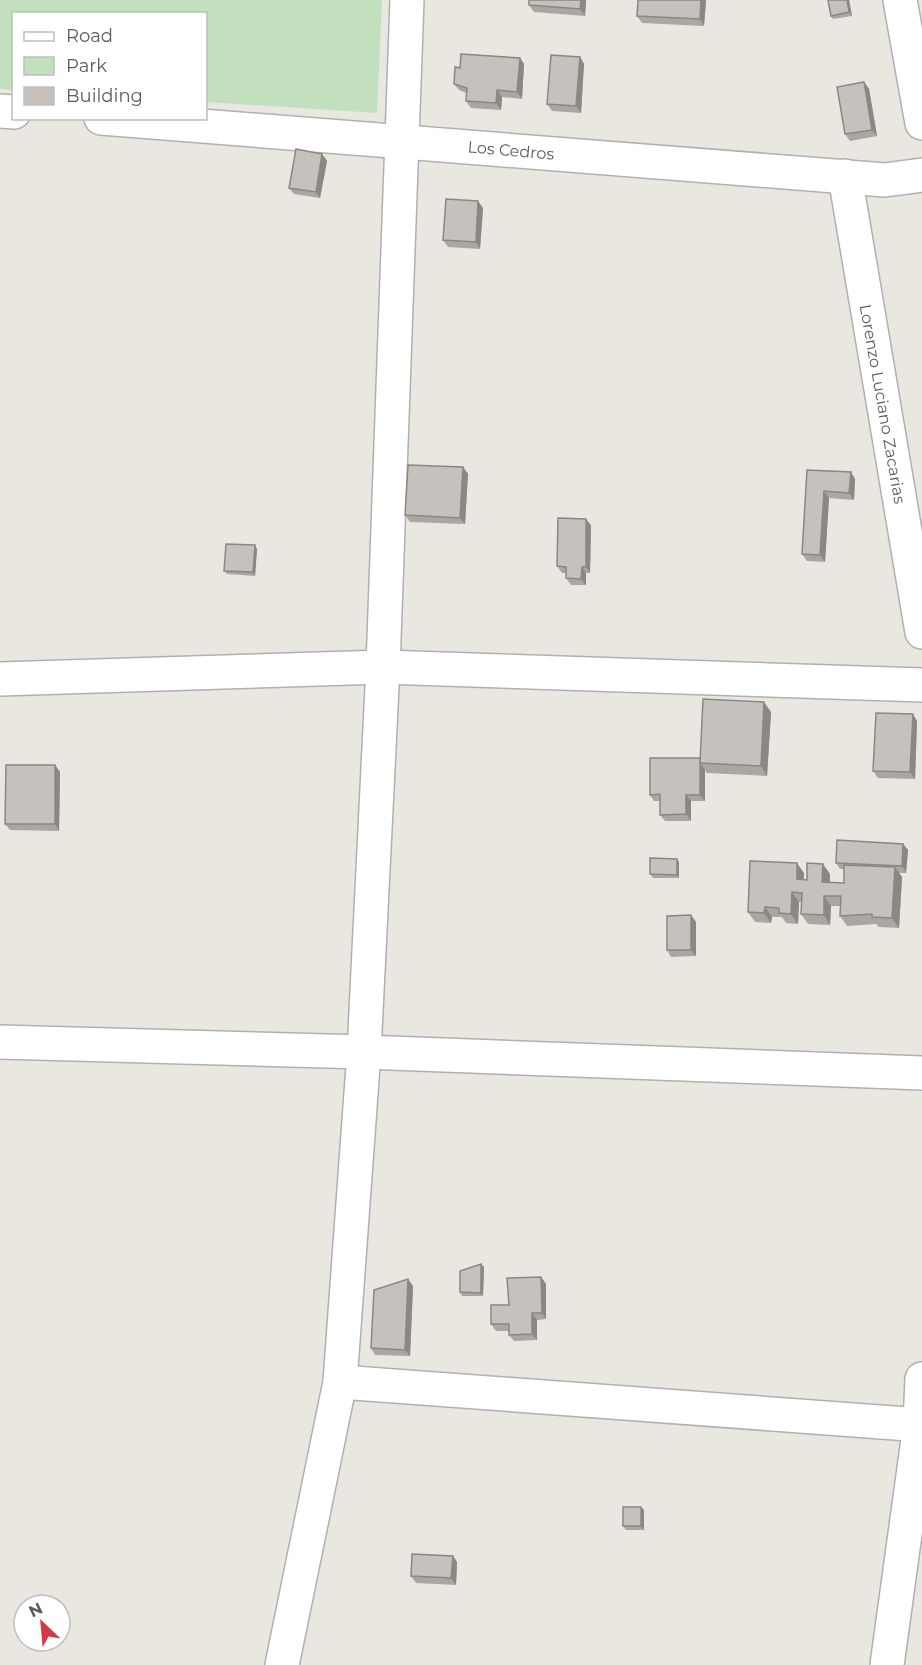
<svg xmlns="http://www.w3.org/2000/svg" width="922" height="1665" font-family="Montserrat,sans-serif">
<rect width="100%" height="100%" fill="#eae6e0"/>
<path fill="#c3e0be" d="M0,0H382L377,113L206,102V14H14L13,90L0,89Z"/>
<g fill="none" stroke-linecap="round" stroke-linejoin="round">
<defs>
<g id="minor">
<path d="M900,0L922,123"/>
<path d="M0,111L14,112"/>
<path d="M101,118L885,180L922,175"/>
<path d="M845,176L922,632"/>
<path d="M0,679L383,667L922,685"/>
<path d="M0,1042L364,1052L922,1073"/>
<path d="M340,1382L922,1425"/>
<path d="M282,1665L340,1382L364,1052L383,667L407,0"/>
<path d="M887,1665L920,1425L922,1379"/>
</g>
</defs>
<use href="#minor" stroke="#aeb1b4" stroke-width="36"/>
<use href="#minor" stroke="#fff" stroke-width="33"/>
</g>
<g fill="#aaa6a2">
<path d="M529,0H586L585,16L534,12L529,5Z"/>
<path d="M706,0L704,26L642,23L637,16Z"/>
<path d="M849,0L852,16L833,19L831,16Z"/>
<path d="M580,57L584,64L581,113L552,111L547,104Z"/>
<path d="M520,58L524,64L522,99L502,97L501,110L471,108L466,101V93L459,90L454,84L460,68Z"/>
<path d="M864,82L869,89L877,136L850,141L845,134Z"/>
<path d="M322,154L327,161L320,198L294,194L289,188Z"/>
<path d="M483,208L480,249L448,247L443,240Z"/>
<path d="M463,467L468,474L465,524L410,522L405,515Z"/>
<path d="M807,470L855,479L854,500L829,498L825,562L807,561L802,554Z"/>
<path d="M591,525L590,573H586V585H571L566,578V573H562L557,566Z"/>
<path d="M257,549L255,576L227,574L224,571Z"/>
<path d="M771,712L767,776L707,773L705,770V801H691V821H665L660,815V801H654L650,795L700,758Z"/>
<path d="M917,721L915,779L878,778L873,771Z"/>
<path d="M55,765L60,772L59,831L10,830L5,824Z"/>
<path d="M903,844L908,850L906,873H899L902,877L899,928L879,927L876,924L847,926L840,916V906H831L830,925L808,924L801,914L802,902H799L798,924L786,923L782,917H772L771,923L755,922L748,912L804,873V880L830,874V882L844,883V869H840L836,863Z"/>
<path d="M679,862V878H653L650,874Z"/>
<path d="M691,915L696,922V956L671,957L667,950Z"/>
<path d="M481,1264L484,1267L483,1296H462L460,1292Z"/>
<path d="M541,1277L546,1284V1319L537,1320V1340L514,1341L509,1335V1331H496L491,1324L509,1305Z"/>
<path d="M413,1286L410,1356L375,1355L371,1348Z"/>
<path d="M644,1510V1530H626L623,1526Z"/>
<path d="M453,1556L457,1562L456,1585L416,1583L411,1576Z"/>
</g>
<g fill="#8b8784">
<path d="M581,0H586L585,16L580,9Z"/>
<path d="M701,0H706L704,26L700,19Z"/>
<path d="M847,0H849L852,16L849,12Z"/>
<path d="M580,57L584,64L581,113L576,106Z"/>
<path d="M520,58L524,64L522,99L517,92Z"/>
<path d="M864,82L869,89L877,136L872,130Z"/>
<path d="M497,90L502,97L501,110L496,103Z"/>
<path d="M322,154L327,161L320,198L316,192Z"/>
<path d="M478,201L483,208L480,249L476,242Z"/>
<path d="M463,467L468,474L465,524L460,518Z"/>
<path d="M851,472L855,479L854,500L849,493Z"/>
<path d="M824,491L829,498L825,562L820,555Z"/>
<path d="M586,519L591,525L590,573L586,567Z"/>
<path d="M255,545L257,549L255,576L253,572Z"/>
<path d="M582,567L586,573V585L581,579Z"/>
<path d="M764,702L771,712L767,776L761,766Z"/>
<path d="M913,714L917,721L915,779L910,772Z"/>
<path d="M701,764L705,770V801L700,795Z"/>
<path d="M55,765L60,772L59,831L55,824Z"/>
<path d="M686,795L691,801V821L686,814Z"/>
<path d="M903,844L908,850L906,873L902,866Z"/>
<path d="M677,859L679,862V878L677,875Z"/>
<path d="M797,863L804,873L803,889L797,879Z"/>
<path d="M823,864L830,874L829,892L822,882Z"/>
<path d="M895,867L902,877L899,928L892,918Z"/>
<path d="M792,892L799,902L798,924L791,914Z"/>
<path d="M824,896L831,906L830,925L824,915Z"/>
<path d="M765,907L772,917L771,923L764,913Z"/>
<path d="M691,915L696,922V956L691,950Z"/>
<path d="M481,1264L484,1267L483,1296L481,1293Z"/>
<path d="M541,1277L546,1284V1319L542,1313Z"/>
<path d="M408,1279L413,1286L410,1356L405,1350Z"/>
<path d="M532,1313L537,1320V1340L532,1334Z"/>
<path d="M641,1507L644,1510V1530L641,1526Z"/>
<path d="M453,1556L457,1562L456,1585L451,1578Z"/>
</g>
<g fill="#c6c1bc" stroke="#8b8784" stroke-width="1.5">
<path d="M529,0H581L580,9L529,5Z"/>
<path d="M638,0H701L700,19L637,16Z"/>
<path d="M828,0H847L849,12L831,16Z"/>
<path d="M461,54L520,58L517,92L497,90L496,103L466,101L467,88L454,84L455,67L460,68Z"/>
<path d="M551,55L580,57L576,106L547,104Z"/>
<path d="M864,82L872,130L845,134L837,87Z"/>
<path d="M296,149L322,154L316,192L289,188Z"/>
<path d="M446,199L478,201L476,242L443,240Z"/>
<path d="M408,465L463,467L460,518L405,515Z"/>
<path d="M807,470L851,472L849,493L824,491L820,555L802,554Z"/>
<path d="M558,518L586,519V567H582L581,579L566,578V567L557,566Z"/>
<path d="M226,544L255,545L253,572L224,571Z"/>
<path d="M703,699L764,702L761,766L700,763Z"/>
<path d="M876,713L913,714L910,772L873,771Z"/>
<path d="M650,758H700V795H686V814L660,815V794L650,795Z"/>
<path d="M6,765H55V824H5Z"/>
<path d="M837,840L903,844L902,866L836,863Z"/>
<path d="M650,858L677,859V875L650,874Z"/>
<path d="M750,861L797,863V879L807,880V863L823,864L822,882L844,883V865L895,867L892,918L872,917V914L840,916L841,896H824V915L801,914L802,893L792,892L791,914L779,913V908L765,907L764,913L748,912Z"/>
<path d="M691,915V950H667V916Z"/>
<path d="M481,1264V1293L460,1292V1271Z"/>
<path d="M541,1277L542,1313H532V1334L509,1335V1324H491V1305H509L507,1278Z"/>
<path d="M408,1279L405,1350L371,1348L374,1290Z"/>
<rect x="623" y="1507" width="18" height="19"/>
<path d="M412,1554L453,1556L451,1578L411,1576Z"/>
</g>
<g text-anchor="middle" stroke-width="4.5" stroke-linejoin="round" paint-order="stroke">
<g font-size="16" fill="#595d5f" stroke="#fff">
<text transform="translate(511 150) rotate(5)" y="6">Los Cedros</text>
<text transform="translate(883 404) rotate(80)" y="6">Lorenzo Luciano Zacarias</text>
</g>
</g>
<rect x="12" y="12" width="195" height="108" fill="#ffffff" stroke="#bdbebf" stroke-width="1.5"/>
<rect x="24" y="32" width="30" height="9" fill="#ffffff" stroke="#bdbebf" stroke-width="1.5"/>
<text x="66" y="42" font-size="18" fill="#595d5f">Road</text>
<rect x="24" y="57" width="30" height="18" fill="#c3e0be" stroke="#bdbebf" stroke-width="1.5"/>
<text x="66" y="72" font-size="18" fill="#595d5f">Park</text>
<rect x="24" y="87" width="30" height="18" fill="#c6c1bc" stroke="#bdbebf" stroke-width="1.5"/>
<text x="66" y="102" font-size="18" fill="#595d5f">Building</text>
<g transform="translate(42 1623) rotate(334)"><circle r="28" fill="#ffffff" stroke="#bdbebf" stroke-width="1.5"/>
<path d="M0-4.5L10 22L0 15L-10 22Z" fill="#d73944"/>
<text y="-9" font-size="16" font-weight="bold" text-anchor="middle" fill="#595d5f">N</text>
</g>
</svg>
